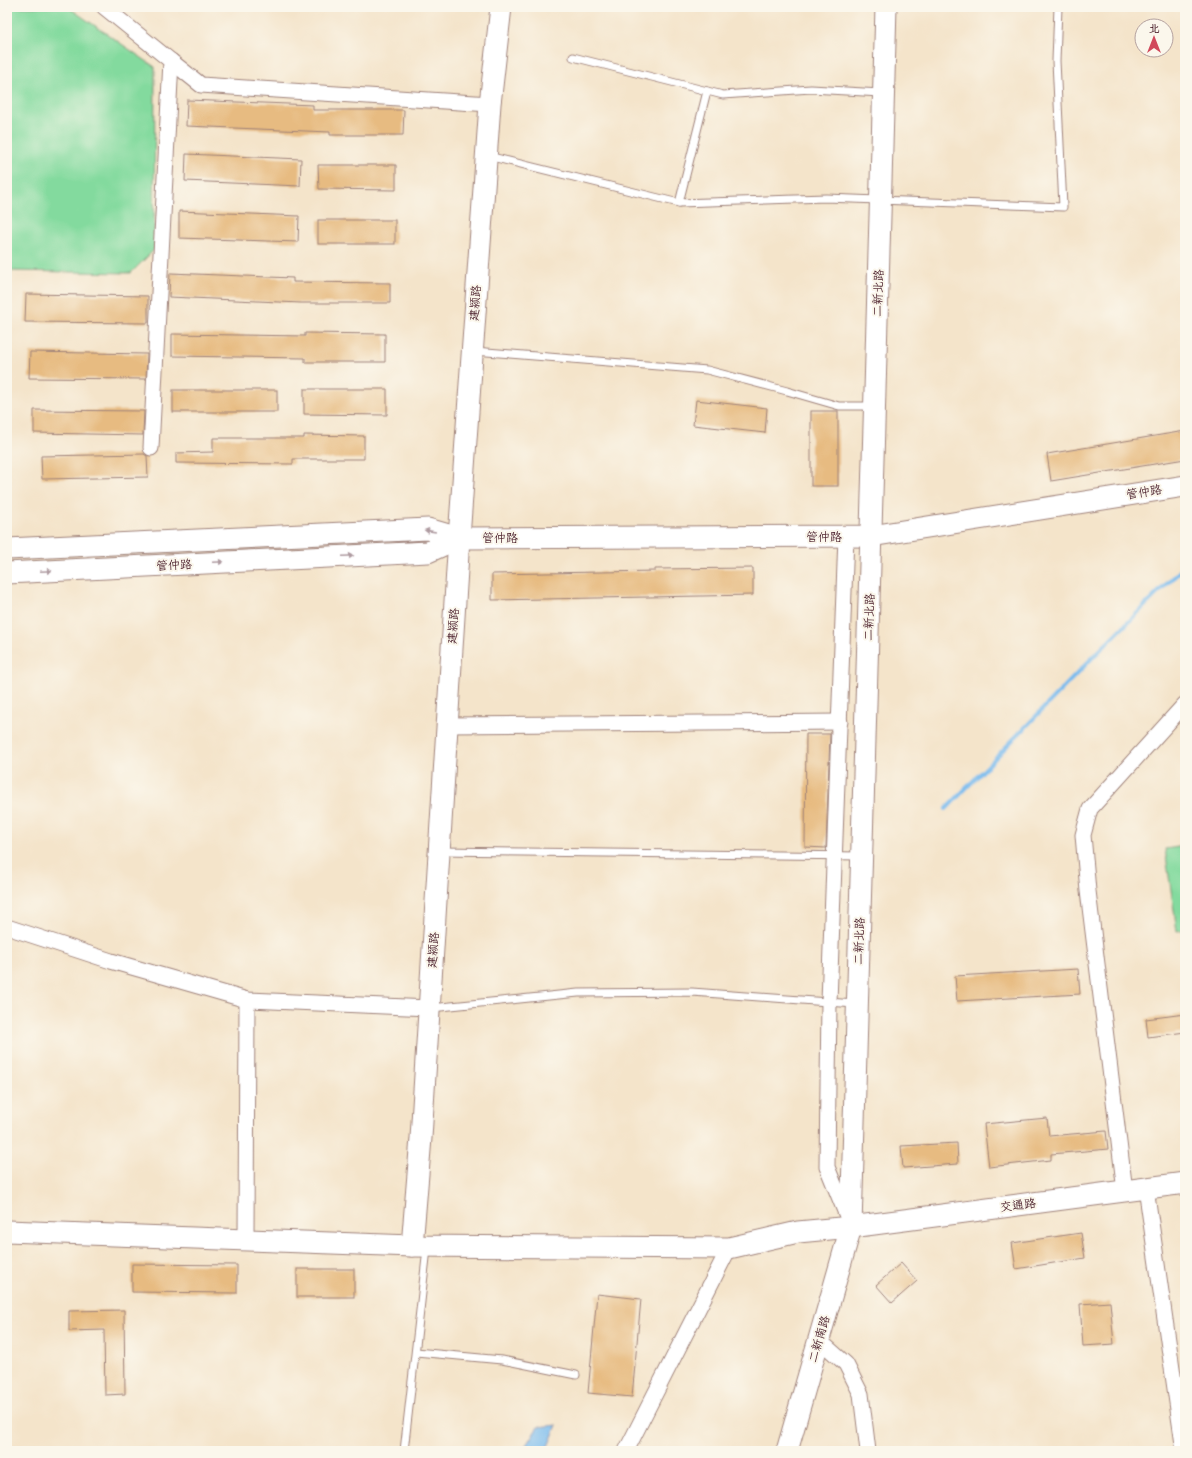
<svg xmlns="http://www.w3.org/2000/svg" width="1192" height="1458" font-family="Pangolin,'LXGW WenKai TC',sans-serif">
<rect width="100%" height="100%" fill="#fbf7ec"/>
<filter id="ink" filterUnits="userSpaceOnUse"><feTurbulence type="fractalNoise" baseFrequency=".025" numOctaves="2"/><feDisplacementMap in="SourceGraphic" scale="8" xChannelSelector="R" yChannelSelector="G"/><feConvolveMatrix kernelMatrix="1 2 1 2 8 2 1 2 1" color-interpolation-filters="sRGB"/></filter>
<filter id="wash" filterUnits="userSpaceOnUse"><feTurbulence type="fractalNoise" baseFrequency=".012" numOctaves="4" result="noise"/><feDisplacementMap in="SourceGraphic" scale="16" xChannelSelector="R" yChannelSelector="G"/><feGaussianBlur stdDeviation="0.9" result="paint"/><feColorMatrix in="noise" values="0 0 0 0 0 0 0 0 0 0 0 0 0 0 0 0 0 1.4 0 .05"/><feComposite in="paint" operator="in"/></filter>
<g filter="url(#wash)">
<rect width="100%" height="100%" fill="#f4e4ca"/>
<g fill="#83da9e" stroke="#667c64">
<path d="M7,7H68L155,67L154,250L131,273L7,271Z"/>
<path d="M1185,846V930L1177,931L1165,849Z"/>
</g>
<path fill="#79bbee" stroke="#626d8c" d="M557,1425L546,1451H522L538,1427Z"/>
<g fill="none" stroke-linecap="round" stroke-linejoin="round">
<path stroke="#79bbee" stroke-width="4" d="M946,809L1095,655L1185,566"/>
</g>
<g id="blocks">
<g fill="#e7bb81">
<path d="M187,100L313,105V110H404L403,135H330V132L186,126Z"/>
<path d="M186,154L301,159L300,186L185,181Z"/>
<path d="M318,165H396V190L319,189Z"/>
<path d="M179,211L299,216L298,242L179,238Z"/>
<rect x="318" y="220" width="77" height="24"/>
<path d="M170,273L293,278V282L390,283V303H301L169,297Z"/>
<path d="M26,294L148,296V323L25,322Z"/>
<path d="M305,333L385,334V362H305V358L172,356V334L305,336Z"/>
<path d="M30,352L147,354L146,379L29,378Z"/>
<path d="M304,389H387V415L304,414Z"/>
<rect x="173" y="390" width="104" height="22"/>
<path d="M696,400L767,408L765,433L693,425Z"/>
<path d="M34,410L144,411L143,435L34,433Z"/>
<rect x="811" y="411" width="27" height="75"/>
<path d="M1185,431V459L1051,481L1047,454Z"/>
<path d="M304,435L364,436V459H293V464L176,463V453L213,452V438H304Z"/>
<path d="M144,454L147,456L148,477L42,479L41,456Z"/>
<path d="M753,568V595L492,600V574L655,571V569Z"/>
<path d="M806,734H830L826,848L805,847Z"/>
<path d="M1078,969L1080,994L957,1001L955,976Z"/>
<path d="M1185,1014V1032L1148,1037L1146,1019Z"/>
<path d="M1047,1118L1049,1136L1106,1131L1108,1149L1051,1154V1160L989,1167L984,1124Z"/>
<path d="M957,1143L958,1164L903,1168L901,1146Z"/>
<path d="M1081,1233L1085,1258L1016,1269L1012,1243Z"/>
<path d="M901,1263L917,1281L892,1303L876,1285Z"/>
<path d="M132,1264L237,1265V1293L132,1292Z"/>
<rect x="297" y="1269" width="57" height="28"/>
<path d="M597,1294L641,1299L632,1397L588,1393Z"/>
<path d="M1110,1302L1114,1344L1083,1346L1080,1304Z"/>
<path d="M124,1310L125,1394L105,1395L104,1330L69,1331V1311Z"/>
</g>
</g>
</g>
<g filter="url(#ink)">
<use href="#blocks" fill-opacity="0" stroke="#9f827a" stroke-width="1"/>
<g fill="none" stroke-linecap="round" stroke-linejoin="round">
<defs>
<g id="lane">
<path d="M573,57L723,95L811,89L881,93"/>
<path d="M488,156L679,203L826,198L1063,207L1056,61L1058,7"/>
<path d="M679,203L707,91"/>
<path d="M474,351L707,370L787,391L839,406H872"/>
<path d="M441,851L861,856"/>
<path d="M431,1008L578,993L692,992L855,1004"/>
<path d="M416,1352L502,1360L576,1375"/>
<path d="M404,1451L427,1249"/>
</g>
<g id="street">
<path d="M104,7L171,61L151,448"/>
<path d="M171,61L201,85L490,104"/>
<path d="M846,536L829,1002L827,1167L849,1221"/>
<path d="M447,725L840,722"/>
<path d="M7,927L111,961L247,1000L429,1008"/>
<path d="M1146,1188L1184,1451"/>
<path d="M1125,1191L1088,891L1083,835L1090,809L1185,704"/>
<path d="M246,1240L247,1000"/>
<path d="M819,1340L846,1364L861,1394L868,1451"/>
<path d="M626,1451L729,1248"/>
</g>
<g id="secondary">
<path d="M459,538L871,536L1185,486"/>
<path d="M7,549L428,529L459,538L428,552L7,573"/>
<path d="M7,1231L412,1246L729,1248L798,1232L851,1227L1185,1183"/>
<path d="M412,1246L421,1138L459,538L490,104L501,7"/>
<path d="M787,1451L851,1227L886,7"/>
</g>
</defs>
<use href="#lane" stroke="#9f827a" stroke-width="9"/>
<use href="#street" stroke="#9f827a" stroke-width="17"/>
<use href="#secondary" stroke="#9f827a" stroke-width="23"/>
<use href="#lane" stroke="#fff" stroke-width="7"/>
<use href="#street" stroke="#fff" stroke-width="15"/>
<use href="#secondary" stroke="#fff" stroke-width="21"/>
</g>
<defs><path id="oneway-solid" d="M-6-.8H1V-3.2L6.5 0L1 3.2V.8H-6Z"/></defs>
<g fill="#ae9aa0">
<use href="#oneway-solid" transform="translate(430 531) rotate(-171)"/>
<use href="#oneway-solid" transform="translate(348 556) rotate(-3)"/>
<use href="#oneway-solid" transform="translate(218 562) rotate(-3)"/>
<use href="#oneway-solid" transform="translate(46 571) rotate(-3)"/>
</g>
</g>
<g text-anchor="middle" stroke-width="4" stroke-linejoin="round" paint-order="stroke">
<g font-size="12" fill="#4a1f2b" stroke="#fbf7ec">
<text transform="translate(878 293) rotate(-88)" y="4">二新北路</text>
<text transform="translate(475 303) rotate(-86)" y="4">建颍路</text>
<text transform="translate(1144 492) rotate(-9)" y="4">管仲路</text>
<text x="824" y="541">管仲路</text>
<text x="500" y="542">管仲路</text>
<text transform="translate(174 565) rotate(-3)" y="4">管仲路</text>
<text transform="translate(869 617) rotate(-88)" y="4">二新北路</text>
<text transform="translate(453 626) rotate(-86)" y="4">建颍路</text>
<text transform="translate(859 941) rotate(-88)" y="4">二新北路</text>
<text transform="translate(433 950) rotate(-86)" y="4">建颍路</text>
<text transform="translate(1018 1205) rotate(-7)" y="4">交通路</text>
<text transform="translate(819 1339) rotate(-74)" y="4">二新南路</text>
</g>
</g>
<rect width="1192" height="1458" fill="none" stroke="#fbf7ec" stroke-width="24"/>
<g transform="translate(1154 38)"><circle r="19" fill="#fbf7ec" stroke="#b4a19f"/>
<path d="M0-3L7 15L0 10L-7 15Z" fill="#d1495b"/>
<text y="-6" font-size="11" font-weight="bold" text-anchor="middle" fill="#4a1f2b">北</text>
</g>
</svg>
